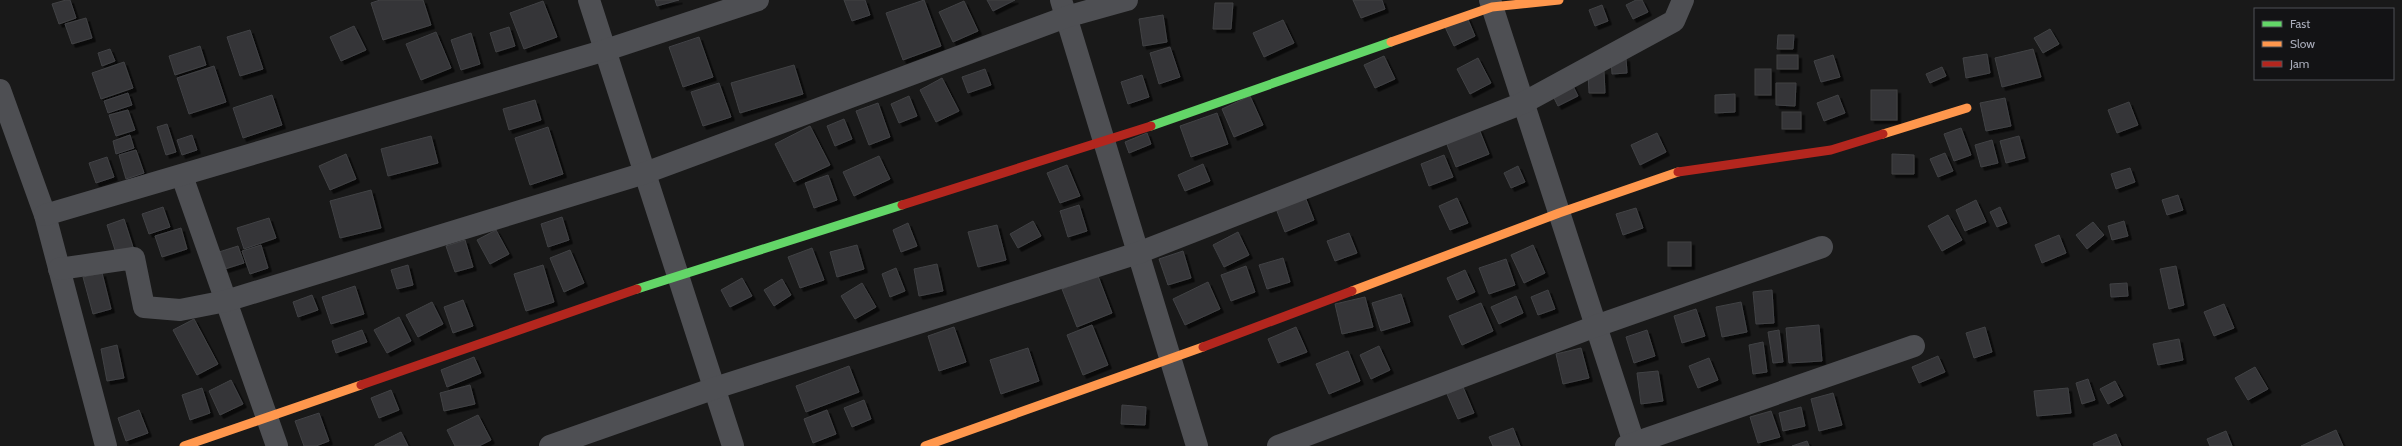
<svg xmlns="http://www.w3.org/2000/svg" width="2402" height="446" font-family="Cabin,sans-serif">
<defs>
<filter id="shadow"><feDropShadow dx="3.5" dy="3.5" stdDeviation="0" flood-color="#0009"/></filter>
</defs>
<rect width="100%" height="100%" fill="#191919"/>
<g fill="#353537" stroke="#414245" filter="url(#shadow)">
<path d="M66,0H70L76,18L59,24L52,4Z"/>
<path d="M380,0H423L431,25L383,40L371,3Z"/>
<path d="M655,0H679L657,6Z"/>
<path d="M844,0H865L870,15L852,21Z"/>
<path d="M924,0L941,46L903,60L886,13Z"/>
<path d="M987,0H1015L993,11Z"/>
<path d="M1353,0H1382L1385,9L1361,18Z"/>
<path d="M1636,0H1642L1648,12L1633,19L1626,5Z"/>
<path d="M543,1L557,37L524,49L510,13Z"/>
<path d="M964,1L978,31L953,42L939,12Z"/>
<path d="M1215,3H1233L1231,29H1213Z"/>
<path d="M1602,5L1608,21L1595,26L1589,10Z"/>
<path d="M1163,15L1167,42L1143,46L1139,19Z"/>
<path d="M1467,17L1475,36L1454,46L1445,27Z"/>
<path d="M86,18L92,38L72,44L65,24Z"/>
<path d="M1283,20L1294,43L1264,57L1253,33Z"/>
<path d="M354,26L366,50L341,61L330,37Z"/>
<path d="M509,27L515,46L496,52L490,33Z"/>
<path d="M2050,29L2059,44L2043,53L2034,38Z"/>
<path d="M250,30L263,69L240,76L227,37Z"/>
<path d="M436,32L451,68L421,80L406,44Z"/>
<path d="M471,33L480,64L461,70L451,40Z"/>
<path d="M1778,35H1794L1793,49H1777Z"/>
<path d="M699,37L713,77L683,87L669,47Z"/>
<path d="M200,46L206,65L175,75L169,56Z"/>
<path d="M1170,47L1180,77L1159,84L1150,53Z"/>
<path d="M110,49L115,61L102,66L98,53Z"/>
<path d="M2033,49L2041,77L2002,87L1995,58Z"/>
<path d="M1987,54L1990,73L1966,78L1963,58Z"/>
<rect x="1777" y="55" width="21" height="14"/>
<path d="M1833,55L1840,77L1821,82L1814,61Z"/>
<path d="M1384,56L1395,79L1375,88L1364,65Z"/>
<path d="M1478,58L1491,83L1470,94L1457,69Z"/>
<path d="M1611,58H1626L1627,73L1612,74Z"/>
<path d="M124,62L133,88L101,99L92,73Z"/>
<path d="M794,65L803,94L740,113L731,83Z"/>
<path d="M214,66L226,102L189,114L177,78Z"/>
<path d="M1942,67L1946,76L1930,83L1926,74Z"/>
<path d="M985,69L991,85L968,93L962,77Z"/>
<rect x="1755" y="69" width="16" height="26"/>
<path d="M1604,71L1605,93H1589L1588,72Z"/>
<path d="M1142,75L1149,97L1128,104L1121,82Z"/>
<path d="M942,78L959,111L936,122L920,90Z"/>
<path d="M1571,82L1578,96L1558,106L1551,92Z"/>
<path d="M719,83L731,117L703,126L691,92Z"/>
<path d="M1776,83H1796L1795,106L1776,105Z"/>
<rect x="1871" y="90" width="26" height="30"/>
<path d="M128,93L132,105L108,113L104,101Z"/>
<path d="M1735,94V112L1715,113V95Z"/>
<path d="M272,95L282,125L243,138L233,108Z"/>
<path d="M1838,95L1845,113L1824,121L1817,103Z"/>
<path d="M909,96L917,116L899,123L891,104Z"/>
<path d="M1250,96L1263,125L1234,137L1222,109Z"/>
<path d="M2005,98L2011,126L1986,131L1980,103Z"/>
<path d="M535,100L541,120L509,130L503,109Z"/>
<path d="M2129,102L2138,125L2117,133L2108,110Z"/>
<path d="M878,103L890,137L869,145L856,111Z"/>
<path d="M128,110L135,130L116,136L109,115Z"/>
<rect x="1782" y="112" width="19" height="17"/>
<path d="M1217,113L1228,144L1191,157L1180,126Z"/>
<path d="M844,119L852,139L835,146L827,126Z"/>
<path d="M167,124L176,152L166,155L157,127Z"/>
<path d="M810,126L830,165L794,182L775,144Z"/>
<path d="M548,127L563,174L530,185L515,138Z"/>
<path d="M1961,128L1971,155L1954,161L1944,134Z"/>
<path d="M1479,129L1489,154L1456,167L1446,142Z"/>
<path d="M1147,133L1151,144L1129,153L1125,142Z"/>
<path d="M1657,133L1666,152L1640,165L1631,145Z"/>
<path d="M130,135L134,148L116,154L113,141Z"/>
<path d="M192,135L197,150L182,155L177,140Z"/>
<path d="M431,136L438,163L388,176L381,149Z"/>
<path d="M2019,136L2025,158L2006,163L2000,141Z"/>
<path d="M1992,140L1998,163L1981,167L1975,145Z"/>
<path d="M136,150L144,173L126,179L119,155Z"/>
<path d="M1945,153L1953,171L1938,177L1930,159Z"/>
<path d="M346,154L356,179L330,190L319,166Z"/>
<path d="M1892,154L1914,155V174H1892Z"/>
<path d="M1444,155L1453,177L1429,186L1421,164Z"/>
<path d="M879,156L890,179L854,196L843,172Z"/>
<path d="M107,157L114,177L96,183L89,163Z"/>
<path d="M1203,164L1210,181L1185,191L1178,175Z"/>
<path d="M1067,165L1080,196L1060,203L1047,173Z"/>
<path d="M1518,166L1525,182L1511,188L1504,173Z"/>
<path d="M2130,168L2135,182L2116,189L2111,174Z"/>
<path d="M828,175L837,200L814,208L805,183Z"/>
<path d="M371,190L381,228L340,238L330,201Z"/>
<path d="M1304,194L1314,220L1285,232L1275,206Z"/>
<path d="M2178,195L2183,210L2167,215L2162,200Z"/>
<path d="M1457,198L1468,223L1450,230L1439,206Z"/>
<path d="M1976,200L1986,222L1965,231L1956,210Z"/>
<path d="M1079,205L1087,231L1068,237L1060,211Z"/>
<path d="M163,207L170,227L149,234L142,214Z"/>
<path d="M2000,207L2007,223L1997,227L1990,212Z"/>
<path d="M1636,208L1643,228L1623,235L1616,214Z"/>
<path d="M1948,215L1962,240L1942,251L1928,226Z"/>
<path d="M562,217L569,240L548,247L541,224Z"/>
<path d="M269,218L276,238L244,249L237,228Z"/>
<path d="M124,219L133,247L116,253L107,225Z"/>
<path d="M1033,221L1041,236L1018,248L1010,234Z"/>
<path d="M2124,221L2128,236L2112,240L2108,226Z"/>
<path d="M2093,222L2104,235L2087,249L2076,235Z"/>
<path d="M908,223L917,246L901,252L893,230Z"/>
<path d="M997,225L1006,260L978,267L968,232Z"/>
<path d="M181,228L187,249L162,257L155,236Z"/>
<path d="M496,230L509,254L490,264L477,240Z"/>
<path d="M1238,232L1249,255L1224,267L1213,245Z"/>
<path d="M1349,233L1357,253L1335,261L1327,241Z"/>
<path d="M2059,235L2066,253L2042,263L2035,245Z"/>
<path d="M465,240L473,267L455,272L446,246Z"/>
<rect x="1668" y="242" width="23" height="24"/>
<path d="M261,245L268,268L250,274L242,251Z"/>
<path d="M857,245L864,269L837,277L830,252Z"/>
<path d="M1533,245L1545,273L1524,283L1511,255Z"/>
<path d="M238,246L244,263L225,269L219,252Z"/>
<path d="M812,248L824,280L800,288L788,257Z"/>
<path d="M570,250L584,283L564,292L550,258Z"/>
<path d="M1183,251L1191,278L1168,285L1159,259Z"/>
<path d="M1283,258L1290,282L1267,289L1259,265Z"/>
<path d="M1506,259L1515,285L1489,294L1479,268Z"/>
<path d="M937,264L943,291L919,296L914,269Z"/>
<path d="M408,265L413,285L397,289L391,270Z"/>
<path d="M543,265L554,302L526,311L514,274Z"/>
<path d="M1246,266L1255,292L1231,301L1221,275Z"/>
<path d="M2176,266L2184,305L2169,309L2160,269Z"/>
<path d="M896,268L905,291L890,297L882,274Z"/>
<path d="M1465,270L1475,292L1457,300L1447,278Z"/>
<path d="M102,273L111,309L93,314L83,277Z"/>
<path d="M1098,276L1112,313L1077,327L1062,289Z"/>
<path d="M742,278L752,296L730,307L721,290Z"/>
<path d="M782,279L791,295L774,306L764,290Z"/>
<path d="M1208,282L1220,309L1185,325L1173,299Z"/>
<path d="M862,283L876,307L855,319L841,296Z"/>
<path d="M2127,283L2128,296L2111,297L2110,284Z"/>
<path d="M355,286L364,314L331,324L322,297Z"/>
<path d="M1548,290L1555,309L1538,315L1531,297Z"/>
<path d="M1772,290L1774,323L1756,324L1753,292Z"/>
<path d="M1401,294L1410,322L1381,331L1372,303Z"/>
<path d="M312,295L318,310L298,317L293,302Z"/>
<path d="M1516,296L1523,313L1499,324L1491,307Z"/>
<path d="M1365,297L1373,327L1342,334L1335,304Z"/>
<path d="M463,300L473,326L453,333L444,307Z"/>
<path d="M432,302L443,324L418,337L406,315Z"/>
<path d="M1741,302L1747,332L1722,337L1716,307Z"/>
<path d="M1481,303L1493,331L1462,345L1449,316Z"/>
<path d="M2224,304L2234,328L2214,336L2204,312Z"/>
<path d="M1696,309L1705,336L1682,343L1674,316Z"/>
<path d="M399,317L411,341L387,353L374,330Z"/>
<path d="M194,319L218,364L197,375L173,330Z"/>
<path d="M1092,325L1108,365L1083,375L1067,335Z"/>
<path d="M1819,325L1822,361L1789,363L1786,328Z"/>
<path d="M954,327L966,362L939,371L928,336Z"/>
<path d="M1296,327L1307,352L1278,363L1268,339Z"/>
<path d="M1985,327L1992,352L1974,358L1966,333Z"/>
<path d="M362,330L367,342L336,353L332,341Z"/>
<path d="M1647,330L1655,356L1634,363L1626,337Z"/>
<path d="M1779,330L1783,362L1773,363L1768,332Z"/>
<path d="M2179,339L2183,360L2158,365L2153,344Z"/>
<path d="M1763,342L1767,372L1753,374L1749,345Z"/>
<path d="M117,345L124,378L107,381L101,349Z"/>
<path d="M1379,346L1390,370L1371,379L1360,355Z"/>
<path d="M1028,348L1039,381L1001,394L990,360Z"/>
<path d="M1581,348L1589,378L1563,384L1556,354Z"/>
<path d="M1348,351L1360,381L1329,394L1316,364Z"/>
<path d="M1938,356L1945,372L1919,383L1912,367Z"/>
<path d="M474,357L481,373L447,387L441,370Z"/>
<path d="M1709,358L1718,380L1698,388L1689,366Z"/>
<path d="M849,366L859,392L806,412L796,386Z"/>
<path d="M2255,367L2268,389L2248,400L2235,378Z"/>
<path d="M1658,371L1663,401L1641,404L1637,373Z"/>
<path d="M2088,379L2095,400L2082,404L2076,383Z"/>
<path d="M231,380L243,404L220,415L209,391Z"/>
<path d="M2115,381L2123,396L2108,404L2100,389Z"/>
<path d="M470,385L475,404L444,411L440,393Z"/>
<path d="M1463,387L1474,413L1458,419L1447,394Z"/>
<path d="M202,388L210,413L190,420L182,395Z"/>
<path d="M2068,388L2071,413L2037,416L2034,391Z"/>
<path d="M391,390L399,410L379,418L371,398Z"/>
<path d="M1833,393L1842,425L1819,431L1811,399Z"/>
<path d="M864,400L871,419L852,427L844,408Z"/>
<path d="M1122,405L1146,407L1145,425L1121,424Z"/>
<path d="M1801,407L1805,426L1783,431L1779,413Z"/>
<path d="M139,410L148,433L126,441L118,418Z"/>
<path d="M827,410L836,434L813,443L804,419Z"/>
<path d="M1771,411L1780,437L1758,443L1750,417Z"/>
<path d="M319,413L329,441L316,446H304L295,421Z"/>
<path d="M478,415L491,440L479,446H455L447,430Z"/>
<path d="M1513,428L1520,446H1493L1489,437Z"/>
<path d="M2336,430L2343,446H2301Z"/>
<path d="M2226,431L2232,446H2210L2207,439Z"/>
<path d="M401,432L408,446H375V445Z"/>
<path d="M2116,434L2121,446H2094L2093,444Z"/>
<path d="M1807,441L1809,446H1792Z"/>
</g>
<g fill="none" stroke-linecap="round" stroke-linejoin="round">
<g stroke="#4e4f53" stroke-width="22">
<path d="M589,0L733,446"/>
<path d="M1061,0L1197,446"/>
<path d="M1490,0L1635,446"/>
<path d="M0,90L45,215L106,446"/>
<path d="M182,176L277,446"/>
<path d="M45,215L606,50L758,0"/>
<path d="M59,269L134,258L144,307L180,310L226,301L645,173L1066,17L1127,0"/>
<path d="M550,446L715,388L1138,253L1523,103L1674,21L1683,0"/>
<path d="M1278,446L1596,326L1822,247"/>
<path d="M1626,446L1914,346"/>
</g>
<g stroke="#63d668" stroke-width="9">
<path d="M1151,126L1391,42"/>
<path d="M637,289L902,205"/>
</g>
<g stroke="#ff974d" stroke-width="9">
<path d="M1391,42L1492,7L1559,0"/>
<path d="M1883,134L1967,108"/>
<path d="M1352,291L1559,213L1678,172"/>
<path d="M184,446L361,385"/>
<path d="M925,446L1203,347"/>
</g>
<g stroke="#b3261e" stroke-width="9">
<path d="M1678,172L1831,150L1883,134"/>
<path d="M902,205L1151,126"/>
<path d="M1203,347L1352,291"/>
<path d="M361,385L637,289"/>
</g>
</g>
<rect x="2254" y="8" width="140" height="72" fill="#131315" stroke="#4f5057"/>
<rect x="2262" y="21" width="20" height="6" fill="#63d668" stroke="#4f5057"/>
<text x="2290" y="28" font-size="12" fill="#a9acba">Fast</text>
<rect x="2262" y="41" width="20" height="6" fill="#ff974d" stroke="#4f5057"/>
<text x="2290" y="48" font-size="12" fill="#a9acba">Slow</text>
<rect x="2262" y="61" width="20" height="6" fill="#b3261e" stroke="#4f5057"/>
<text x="2290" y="68" font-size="12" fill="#a9acba">Jam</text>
</svg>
